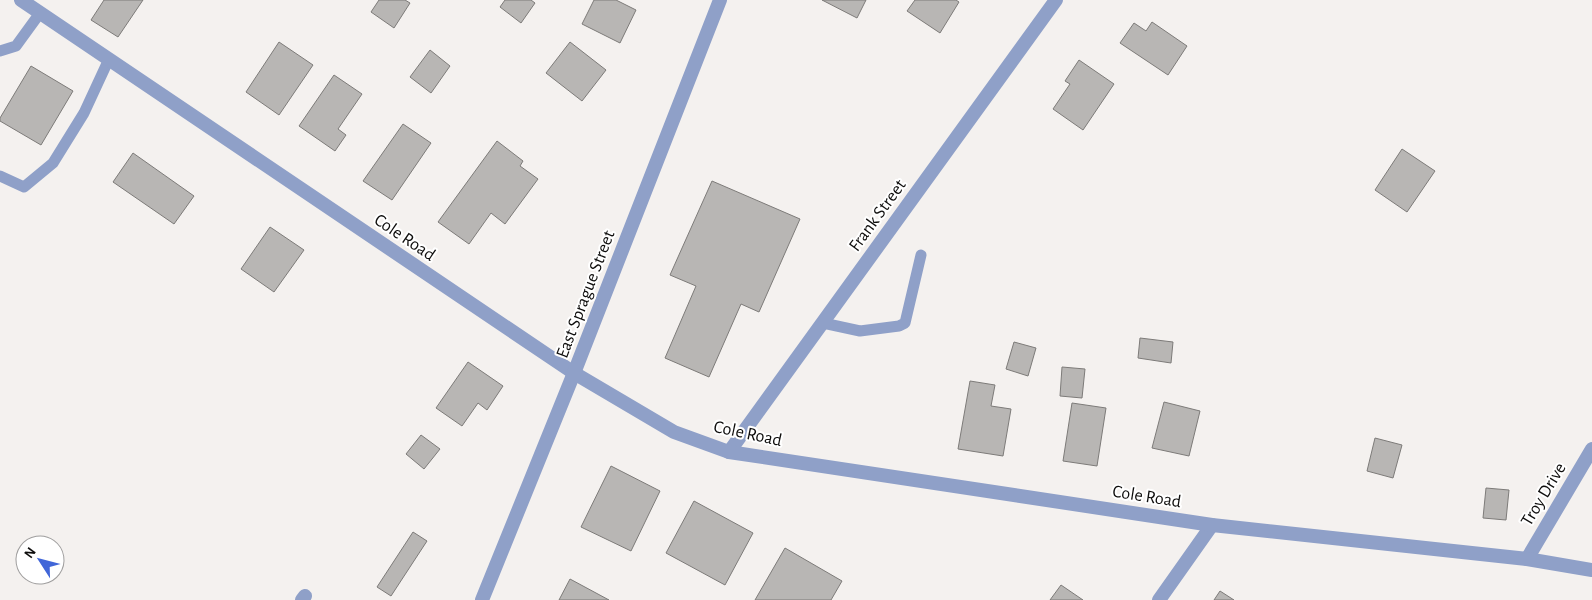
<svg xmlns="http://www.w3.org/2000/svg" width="1592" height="600" font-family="'Alegreya Sans',sans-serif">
<rect width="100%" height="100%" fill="#f4f1ef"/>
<g fill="#b8b6b4" stroke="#7d7b79">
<path d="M104,0H143L118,37L91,20Z"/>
<path d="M379,0H405L410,3L394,28L371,12Z"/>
<path d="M505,0H531L535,3L521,23L500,7Z"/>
<path d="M594,0H616L636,10L620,43L582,24Z"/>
<path d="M822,0H866L857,18Z"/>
<path d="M915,0H956L959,2L940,33L907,11Z"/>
<path d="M1152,22L1187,46L1168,75L1120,43L1134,23L1146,31Z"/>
<path d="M279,42L313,65L279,115L246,92Z"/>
<path d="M570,42L606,70L582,101L546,73Z"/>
<path d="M430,50L450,66L431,93L410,77Z"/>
<path d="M1079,60L1114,84L1083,130L1053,109L1070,84L1065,81Z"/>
<path d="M31,66L73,91L41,145L0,121V118Z"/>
<path d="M334,75L362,94L338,129L346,135L335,151L299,126Z"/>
<path d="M403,124L431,143L392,200L363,181Z"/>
<path d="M497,141L523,161L520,166L538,179L505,224L491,213L469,244L438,222Z"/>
<path d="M1402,149L1435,171L1407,212L1375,190Z"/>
<path d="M133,153L194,196L174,224L113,182Z"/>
<path d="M712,181L800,219L759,312L741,304L709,377L665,358L696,286L670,275Z"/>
<path d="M270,227L304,250L274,292L241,269Z"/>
<path d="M1140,338L1173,342L1171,363L1138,358Z"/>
<path d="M1014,342L1036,348L1028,376L1006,369Z"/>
<path d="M468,362L503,386L487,410L478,403L462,426L436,408Z"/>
<path d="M1062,367L1085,369L1082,398L1060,396Z"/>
<path d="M970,381L995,385L991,406L1011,409L1003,456L958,449Z"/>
<path d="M1164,402L1200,411L1189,456L1152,448Z"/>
<path d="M1072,403L1106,408L1097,466L1063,461Z"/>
<path d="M421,435L440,449L424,469L406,454Z"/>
<path d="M1375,438L1402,445L1393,478L1367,471Z"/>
<path d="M611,466L660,491L631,551L581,527Z"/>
<path d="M1486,488L1509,490L1506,520L1483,518Z"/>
<path d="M694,501L753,533L725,585L666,553Z"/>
<path d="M413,532L427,541L391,596L377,587Z"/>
<path d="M785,548L842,581L831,600H755Z"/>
<path d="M570,579L609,600H559Z"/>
<path d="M1061,585L1083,600H1050Z"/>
<path d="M1220,591L1234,600H1214Z"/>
</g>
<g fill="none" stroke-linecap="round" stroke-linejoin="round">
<g stroke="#8fa0c8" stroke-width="11">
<path d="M0,51L16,46L40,13"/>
<path d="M0,176L24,187L53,163L84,113L109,59"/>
<path d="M823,323L860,331L899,326L905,323L921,255"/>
</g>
<g stroke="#8fa0c8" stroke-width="14">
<path d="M729,452L1056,0"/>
<path d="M1527,559L1592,449"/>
<path d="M302,600L305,596"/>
<path d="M1159,600L1212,525"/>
</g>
<g stroke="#8fa0c8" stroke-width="14">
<path d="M21,0L574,373L674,432L729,452L1212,525L1527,559L1592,570"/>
<path d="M482,600L574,373L720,0"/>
</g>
</g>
<g text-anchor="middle" stroke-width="4" stroke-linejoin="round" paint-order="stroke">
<g font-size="18" fill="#0e0d0c" stroke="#fff">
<text transform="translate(877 215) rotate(-54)" y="6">Frank Street</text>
<text transform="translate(405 237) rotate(34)" y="6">Cole Road</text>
<text transform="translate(585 294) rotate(-69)" y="6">East Sprague Street</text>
<text transform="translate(748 433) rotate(12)" y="6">Cole Road</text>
<text transform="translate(1543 494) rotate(-59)" y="6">Troy Drive</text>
<text transform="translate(1147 496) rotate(9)" y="6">Cole Road</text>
</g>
</g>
<g transform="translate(40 560) rotate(306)"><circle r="24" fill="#ffffff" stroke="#9f9e9e"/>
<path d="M0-4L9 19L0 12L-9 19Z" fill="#4166d8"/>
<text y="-8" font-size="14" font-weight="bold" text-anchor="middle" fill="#0e0d0c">N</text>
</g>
</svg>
